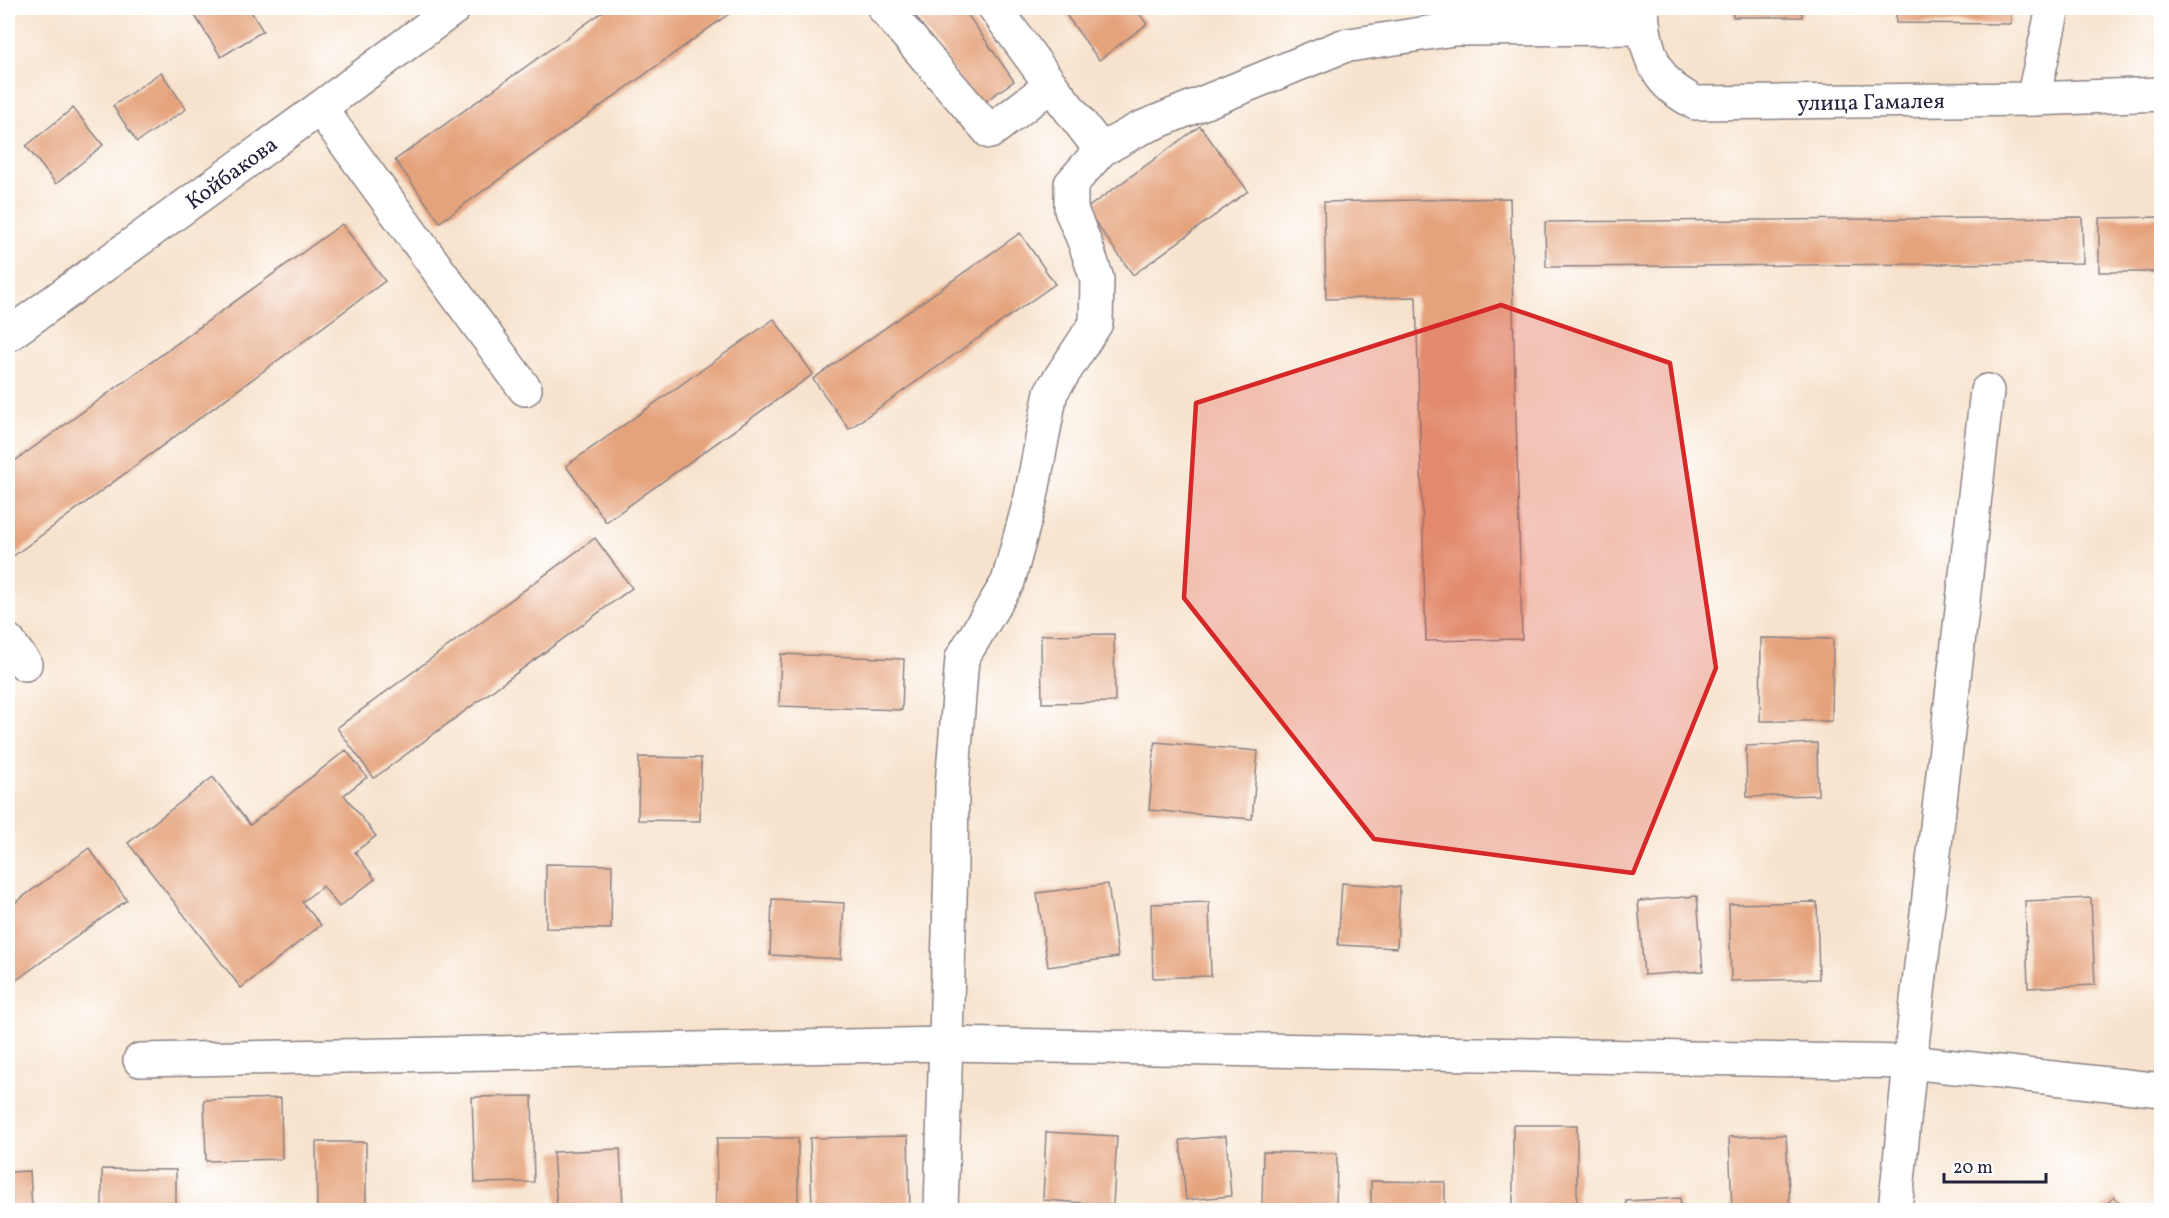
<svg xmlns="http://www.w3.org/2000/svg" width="2169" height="1218" font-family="Vollkorn,serif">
<rect width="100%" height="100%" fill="#fff"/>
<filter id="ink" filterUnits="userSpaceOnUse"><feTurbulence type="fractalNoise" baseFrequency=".0167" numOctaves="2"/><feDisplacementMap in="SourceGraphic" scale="12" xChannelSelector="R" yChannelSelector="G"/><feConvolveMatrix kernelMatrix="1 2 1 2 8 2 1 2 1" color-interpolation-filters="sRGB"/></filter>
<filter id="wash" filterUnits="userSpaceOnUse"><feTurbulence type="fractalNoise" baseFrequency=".008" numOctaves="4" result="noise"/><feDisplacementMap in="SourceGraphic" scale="24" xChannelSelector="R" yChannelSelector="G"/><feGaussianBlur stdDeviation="1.35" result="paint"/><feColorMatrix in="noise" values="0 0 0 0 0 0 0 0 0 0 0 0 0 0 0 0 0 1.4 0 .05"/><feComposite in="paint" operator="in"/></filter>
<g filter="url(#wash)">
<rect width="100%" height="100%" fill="#f7e3cd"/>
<g id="blocks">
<g fill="#e5a37b">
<path d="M190,8H249L263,31L221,57Z"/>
<path d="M608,8H737L440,222L395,160Z"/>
<path d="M910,8H963L1014,81L978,106Z"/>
<path d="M1061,8H1135L1147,24L1099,60Z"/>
<rect x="1733" y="8" width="69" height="9"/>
<path d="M1896,8H2011V24L1896,23Z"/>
<rect x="2082" y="8" width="80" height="2"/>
<path d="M161,72L186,109L137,142L113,106Z"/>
<path d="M73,108L103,145L56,184L26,146Z"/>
<path d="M1200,126L1248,191L1133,275L1086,209Z"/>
<path d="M1510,198L1522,639L1426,641L1416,297L1326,299L1324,202Z"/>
<path d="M2082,217L2083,263L1546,267L1545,222Z"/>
<path d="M2162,217V272H2099V218Z"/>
<path d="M342,224L385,281L8,560V466Z"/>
<path d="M1020,233L1055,284L849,429L813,379Z"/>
<path d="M774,319L813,374L606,522L566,466Z"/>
<path d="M595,538L632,588L374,778L337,728Z"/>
<path d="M1114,634L1115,702L1042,703L1041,635Z"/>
<path d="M1761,638L1833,639L1832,721H1760Z"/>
<path d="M781,654L904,659L902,710L779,706Z"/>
<path d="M1155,742L1258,751L1252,819L1149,810Z"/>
<path d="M1817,743L1818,795L1747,797L1746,746Z"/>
<path d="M346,750L367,777L344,795L376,836L355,852L375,879L339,907L323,886L302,902L321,925L241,988L128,843L213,777L250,825Z"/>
<path d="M639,757L701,758L700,821L638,820Z"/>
<path d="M89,848L127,900L8,986V908Z"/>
<path d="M546,864L612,865L611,929L546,928Z"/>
<path d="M1342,883L1400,887L1397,948L1338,945Z"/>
<path d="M1108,884L1118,957L1048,967L1037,893Z"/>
<path d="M1697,896L1703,971L1644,975L1638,901Z"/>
<path d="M2091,898L2095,985L2028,988L2025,901Z"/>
<path d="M772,899L844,903L841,959L770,955Z"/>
<path d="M1209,902L1211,976L1153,978L1151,904Z"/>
<path d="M1817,902L1819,979L1731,981L1729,904Z"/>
<path d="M532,1096L534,1182L475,1183L472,1097Z"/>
<path d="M281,1098L282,1159L206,1161L204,1100Z"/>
<rect x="1513" y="1125" width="64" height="85"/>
<path d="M1046,1132L1117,1136L1113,1205L1043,1200Z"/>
<path d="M1786,1135L1790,1210H1732L1729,1137Z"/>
<path d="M908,1136L910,1210H812L810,1138Z"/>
<path d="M1226,1136L1231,1196L1186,1200L1180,1140Z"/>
<path d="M717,1138H798V1210H716Z"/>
<path d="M316,1142H366V1210H317Z"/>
<path d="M620,1149L623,1207L557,1210L553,1152Z"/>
<path d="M1263,1152L1337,1153L1336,1210H1262Z"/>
<path d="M102,1169L176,1170V1210H102Z"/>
<path d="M30,1171L32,1210H8V1172Z"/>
<path d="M1371,1181L1445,1182V1210H1371Z"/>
<path d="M2114,1197L2127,1210H2100Z"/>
<path d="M1680,1198L1681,1210H1626V1201Z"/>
</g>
</g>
</g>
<g filter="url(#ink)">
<use href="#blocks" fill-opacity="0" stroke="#8c8284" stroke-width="1.5"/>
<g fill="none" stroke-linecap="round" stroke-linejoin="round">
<defs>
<g id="minor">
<path d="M884,8L990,132L1051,85L995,8"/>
<path d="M1642,8C1643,35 1650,68 1671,87C1678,93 1687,98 1695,103L2033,99L2162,94"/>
<path d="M1051,85L1101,150"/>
<path d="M2033,99L2053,8"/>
<path d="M320,108L525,389"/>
<path d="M8,335L320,108L454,8"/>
<path d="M8,641L25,664"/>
<path d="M140,1060L946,1044L1910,1062L2162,1090"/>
<path d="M941,1210L951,865L952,786L962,658L1008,582L1031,497L1051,392L1096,323L1097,279L1085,243L1071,210V184L1101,150L1139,129L1343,46L1454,29L1643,28"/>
<path d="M1895,1210L1910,1062L1987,391"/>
</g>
</defs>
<use href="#minor" stroke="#8c8284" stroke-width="36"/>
<use href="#minor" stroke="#fff" stroke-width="33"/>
</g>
</g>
<path fill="#d62828" fill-opacity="0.2" stroke="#d62828" stroke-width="4.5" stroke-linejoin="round" d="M1501,305L1670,363L1716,668L1633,873L1374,839L1184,598L1196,403Z"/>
<g text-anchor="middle" stroke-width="5" stroke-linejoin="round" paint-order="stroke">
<g font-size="22" fill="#22223b" stroke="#fff">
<text transform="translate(1871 101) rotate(-1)" y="8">улица Гамалея</text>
<text transform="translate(231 172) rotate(-36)" y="8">Койбакова</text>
</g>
</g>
<rect width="2169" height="1218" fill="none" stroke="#fff" stroke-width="30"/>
<path d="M1944 1173v9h102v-9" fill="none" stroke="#22223b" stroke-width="3"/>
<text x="1953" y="1173" font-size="18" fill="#22223b" stroke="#ffffff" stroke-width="4.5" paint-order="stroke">20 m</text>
</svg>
